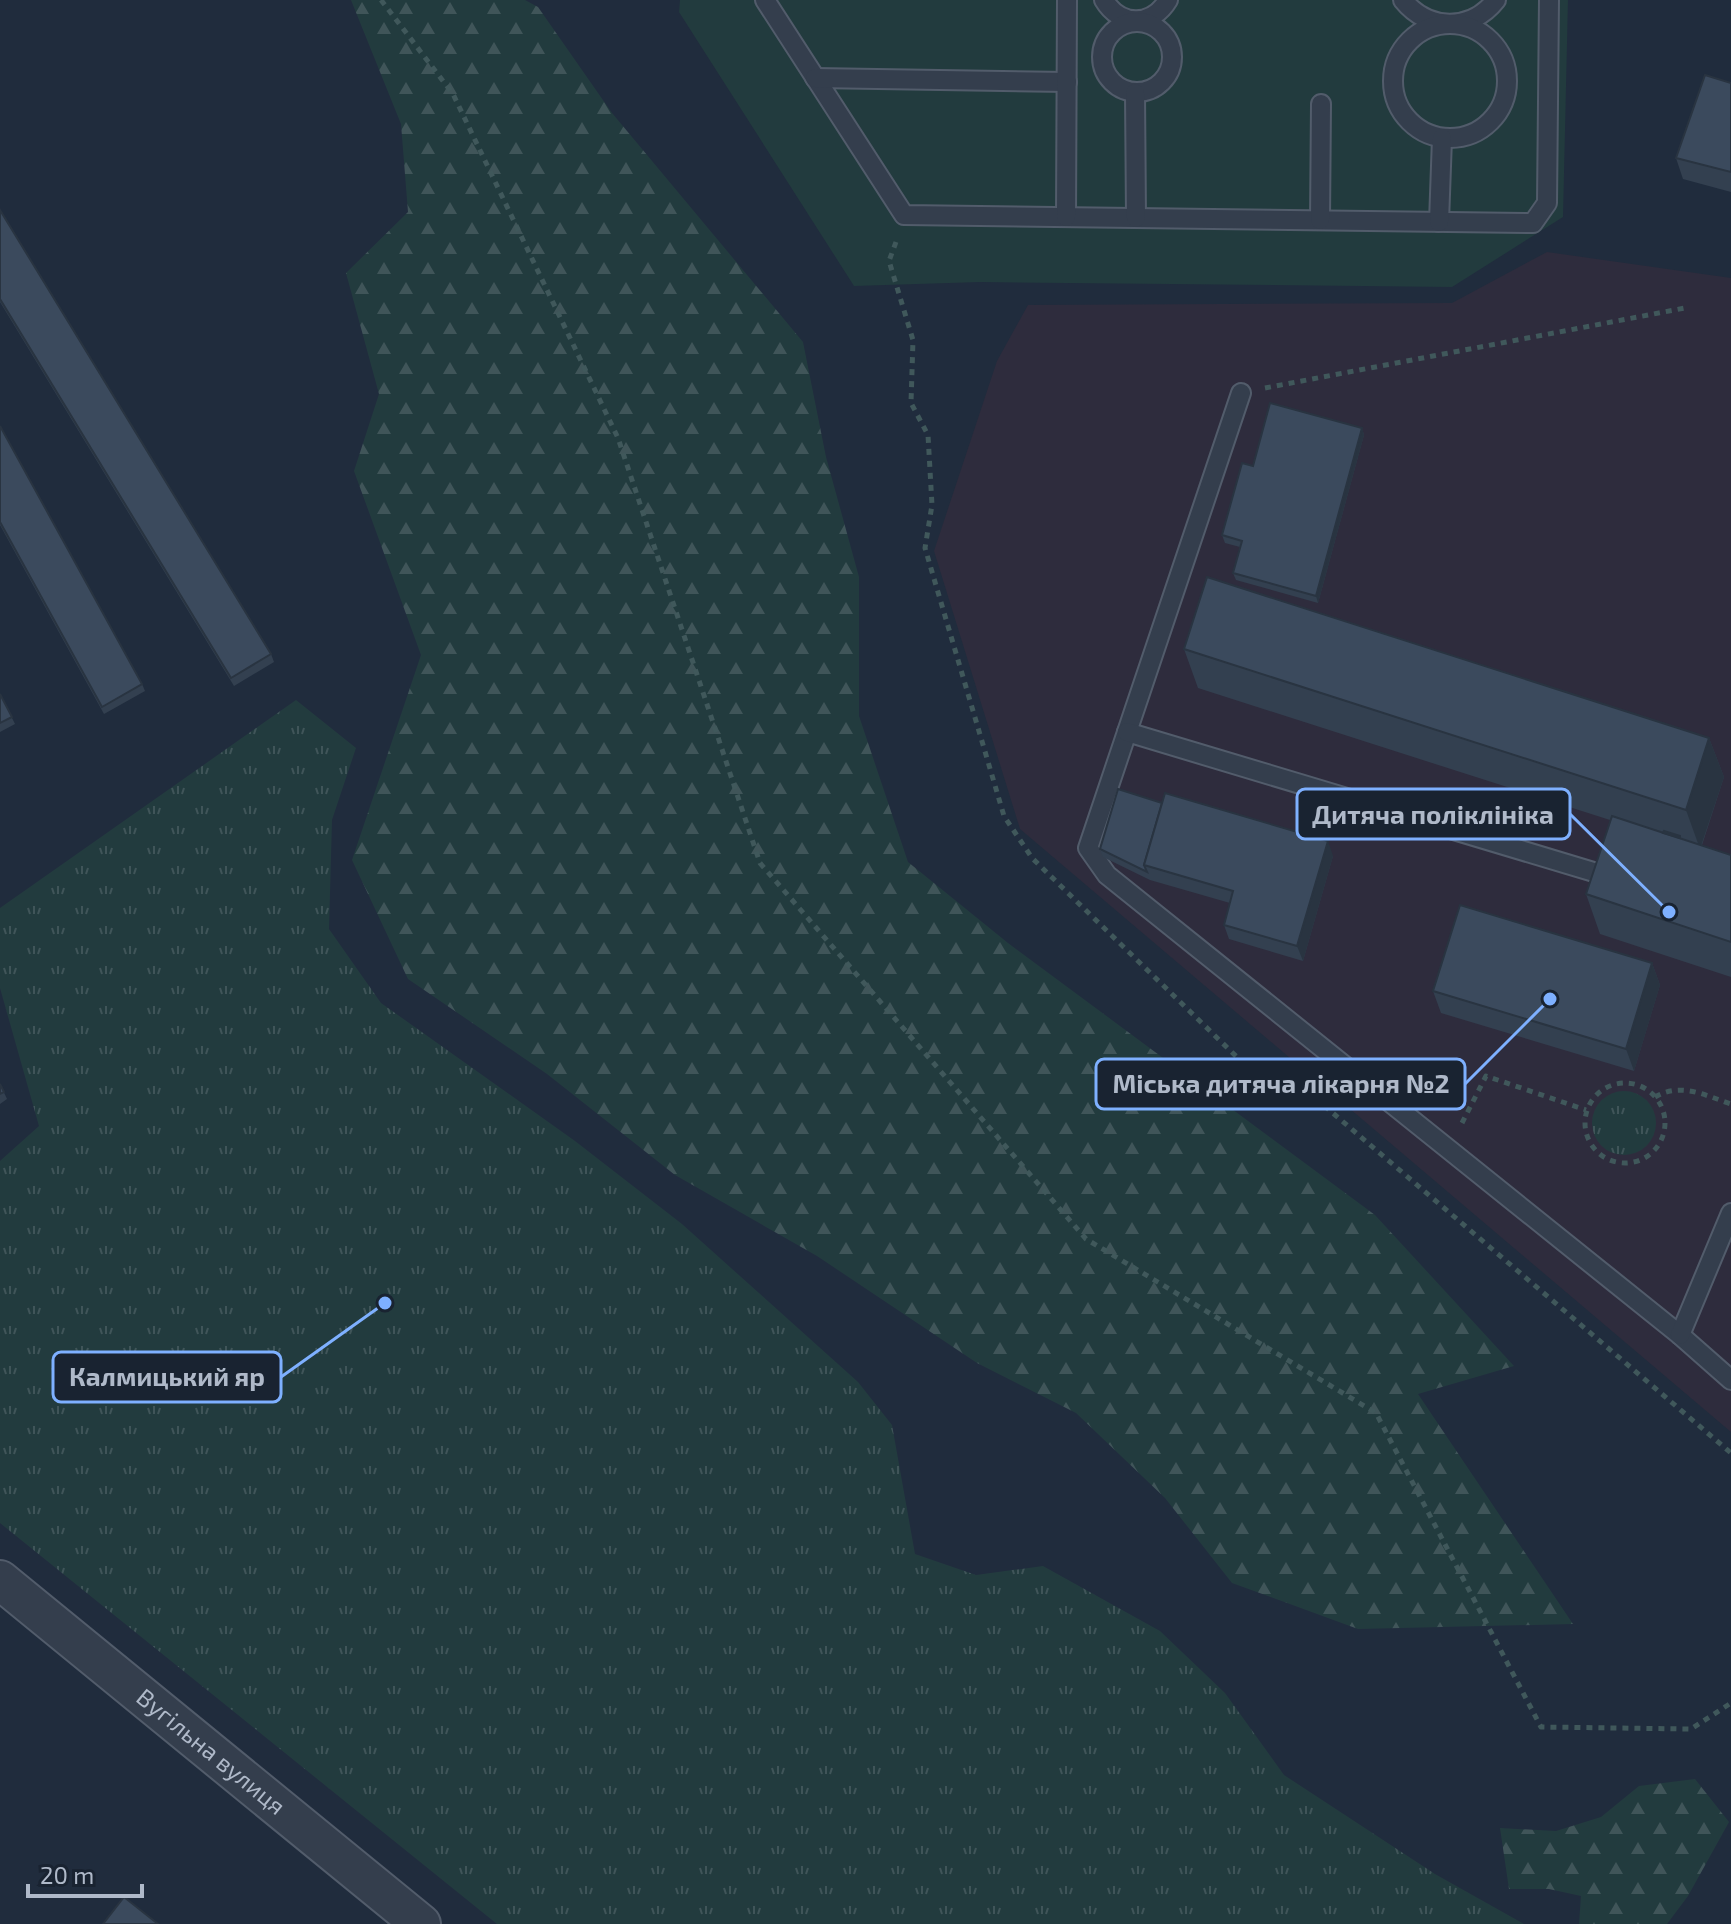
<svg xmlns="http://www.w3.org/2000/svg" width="1731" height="1924" font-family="'Exo 2',sans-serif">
<defs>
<pattern id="grass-tufts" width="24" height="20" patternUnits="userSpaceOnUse" patternTransform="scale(2)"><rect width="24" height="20" fill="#223b3e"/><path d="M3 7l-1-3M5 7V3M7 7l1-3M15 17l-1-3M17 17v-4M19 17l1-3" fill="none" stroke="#405559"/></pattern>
<pattern id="forest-firs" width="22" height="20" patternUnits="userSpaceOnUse" patternTransform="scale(2)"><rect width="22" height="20" fill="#223b3e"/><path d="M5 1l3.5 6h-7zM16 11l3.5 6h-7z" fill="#405559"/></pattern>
</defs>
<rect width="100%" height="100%" fill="#202c3d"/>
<path fill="#2e2c3d" d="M1547,252L1731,278V1432L1020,829L934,551L997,361L1028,305L1452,303Z"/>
<g fill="url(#grass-tufts)">
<path d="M296,700L356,748L332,820L329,929L381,1003L575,1141L682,1224L858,1382L892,1425L915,1554L976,1575L1043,1566L1160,1631L1225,1693L1284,1775L1435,1874L1524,1924H497L0,1523V1161L39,1126L0,988V908Z"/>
<circle cx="1624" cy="1123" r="32"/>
</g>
<g fill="url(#forest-firs)">
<path d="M351,0H525L538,7L612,113L803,342L826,457L859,577V716L908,862L1008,943L1375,1215L1514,1366L1418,1394L1573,1624L1358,1629L1232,1583L1165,1498L1076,1413L977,1363L817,1256L675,1175L547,1074L408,979L352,860L421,655L354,471L379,394L346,273L408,212L401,124Z"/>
<path d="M1695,1779L1729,1822L1688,1896L1667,1924H1579L1581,1896L1549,1889H1509L1500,1828L1556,1831L1601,1817L1639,1786Z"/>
</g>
<path fill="#223b3e" d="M680,0H1568L1563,217L1452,287L980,282L854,286L679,12Z"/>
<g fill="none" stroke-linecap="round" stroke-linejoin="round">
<defs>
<g id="lane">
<path d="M765,0L904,215L1533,223L1547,203L1549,0"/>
<path d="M1104,0C1120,27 1152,27 1168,0"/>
<path d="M1403,0C1428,31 1471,32 1496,0"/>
<circle cx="1137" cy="57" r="35"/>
<circle cx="1450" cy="81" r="57"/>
<path d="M815,78L1067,82"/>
<path d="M1135,93L1136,218"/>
<path d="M1066,217L1067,0"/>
<path d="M1320,220L1321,104"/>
<path d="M1439,222L1442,138"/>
<path d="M1241,393L1088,848L1107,875L1680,1335L1731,1380"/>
<path d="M1127,732L1597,873"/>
<path d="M1680,1335L1731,1213"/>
</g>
<g id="street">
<path id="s1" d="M0,1580L421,1924"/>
</g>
</defs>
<use href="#lane" stroke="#525c6b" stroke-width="22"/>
<use href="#street" stroke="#525c6b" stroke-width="42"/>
<g stroke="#40585b" stroke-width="5" stroke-dasharray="6 6" stroke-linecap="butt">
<path d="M381,0L453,94L618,438L760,863L1086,1239L1376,1413L1541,1727L1691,1729L1731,1703"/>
<path d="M896,242L889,261L913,340L911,403L928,435L932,505L925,548L1004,816L1032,858L1243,1063L1314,1097L1731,1453"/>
<path d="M1265,388L1685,308"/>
<circle cx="1625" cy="1123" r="40"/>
<path d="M1655,1097C1681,1082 1704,1095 1731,1104"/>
<path d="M1462,1123L1486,1076L1586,1110"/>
</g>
<use href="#lane" stroke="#343e4d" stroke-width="18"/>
<use href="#street" stroke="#343e4d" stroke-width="38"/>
</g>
<g fill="#334050">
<path d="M1731,83V192L1683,179L1676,158Z"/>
<path d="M0,210L271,654L274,662L234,686L0,302Z"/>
<path d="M0,426L142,684L145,691L104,714L0,525Z"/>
<path d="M1362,428L1364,435L1318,603L1236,580L1233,573L1240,547L1225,543L1222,535L1253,466Z"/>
<path d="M1184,649L1709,738L1724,777L1702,845L1731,855V977L1600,934L1586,894L1610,820L1198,688Z"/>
<path d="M0,694L15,724L0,732Z"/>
<path d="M1100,849L1333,856L1303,961L1229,939L1224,925L1230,903L1150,880L1103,857Z"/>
<path d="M1652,963L1660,985L1634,1071L1441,1013L1433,991Z"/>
<path d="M0,1084L7,1099L0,1104Z"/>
</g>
<g fill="#293441">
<path d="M1362,428L1364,435L1318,603L1316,596Z"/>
<path d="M1709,738L1724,777L1700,849L1686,810Z"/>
<path d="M1328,841L1333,856L1303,961L1297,946Z"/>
<path d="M1652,963L1660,985L1634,1071L1626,1049Z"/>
</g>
<g fill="#3b4a5d" stroke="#293441" stroke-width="2">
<path d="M1705,75L1731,83V172L1676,158Z"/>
<path d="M0,210L271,654L231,678L0,299Z"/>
<path d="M1270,403L1362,428L1316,596L1233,573L1242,541L1222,535L1242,463L1253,466Z"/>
<path d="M0,426L142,684L102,707L0,522Z"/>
<path d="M1207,577L1709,738L1686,810L1184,649Z"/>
<path d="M0,694L12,717L0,723Z"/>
<path d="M1118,789L1162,803L1144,865L1147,872L1100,849Z"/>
<path d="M1165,793L1328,841L1297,946L1224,925L1233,891L1144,865Z"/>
<path d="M1612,816L1731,855V942L1586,894Z"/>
<path d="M1664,831L1680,836V838L1663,833Z"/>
<path d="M1460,905L1652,963L1626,1049L1433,991Z"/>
<path d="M0,1084L4,1092L0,1094Z"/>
<path d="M124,1897L158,1924H103Z"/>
</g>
<g text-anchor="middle" stroke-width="6" stroke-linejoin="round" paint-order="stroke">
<g font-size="24" fill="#afb9c9" stroke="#192331">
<text dy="8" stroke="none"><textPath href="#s1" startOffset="272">Вугільна вулиця</textPath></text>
</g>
</g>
<path fill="none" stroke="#7eb0ff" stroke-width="3" d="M1669 912L1570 814M1550 999L1465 1084M385 1303L281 1377"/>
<g fill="#7eb0ff" stroke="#192331" stroke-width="3">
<circle cx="1669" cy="912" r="8"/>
<circle cx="1550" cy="999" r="8"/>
<circle cx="385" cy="1303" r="8"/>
</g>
<g fill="#192331" stroke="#7eb0ff" stroke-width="3">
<rect x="1297" y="789" width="273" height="50" rx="8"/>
<rect x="1096" y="1059" width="369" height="50" rx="8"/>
<rect x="53" y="1352" width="228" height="50" rx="8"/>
</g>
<g font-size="26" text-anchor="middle" font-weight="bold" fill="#afb9c9">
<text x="1433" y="824">Дитяча поліклініка</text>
<text x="1281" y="1093">Міська дитяча лікарня №2</text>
<text x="167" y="1386">Калмицький яр</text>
</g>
<path d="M28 1884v12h114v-12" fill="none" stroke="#afb9c9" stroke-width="4"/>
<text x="40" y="1884" font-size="24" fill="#afb9c9" stroke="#192331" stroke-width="6" paint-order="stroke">20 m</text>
</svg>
